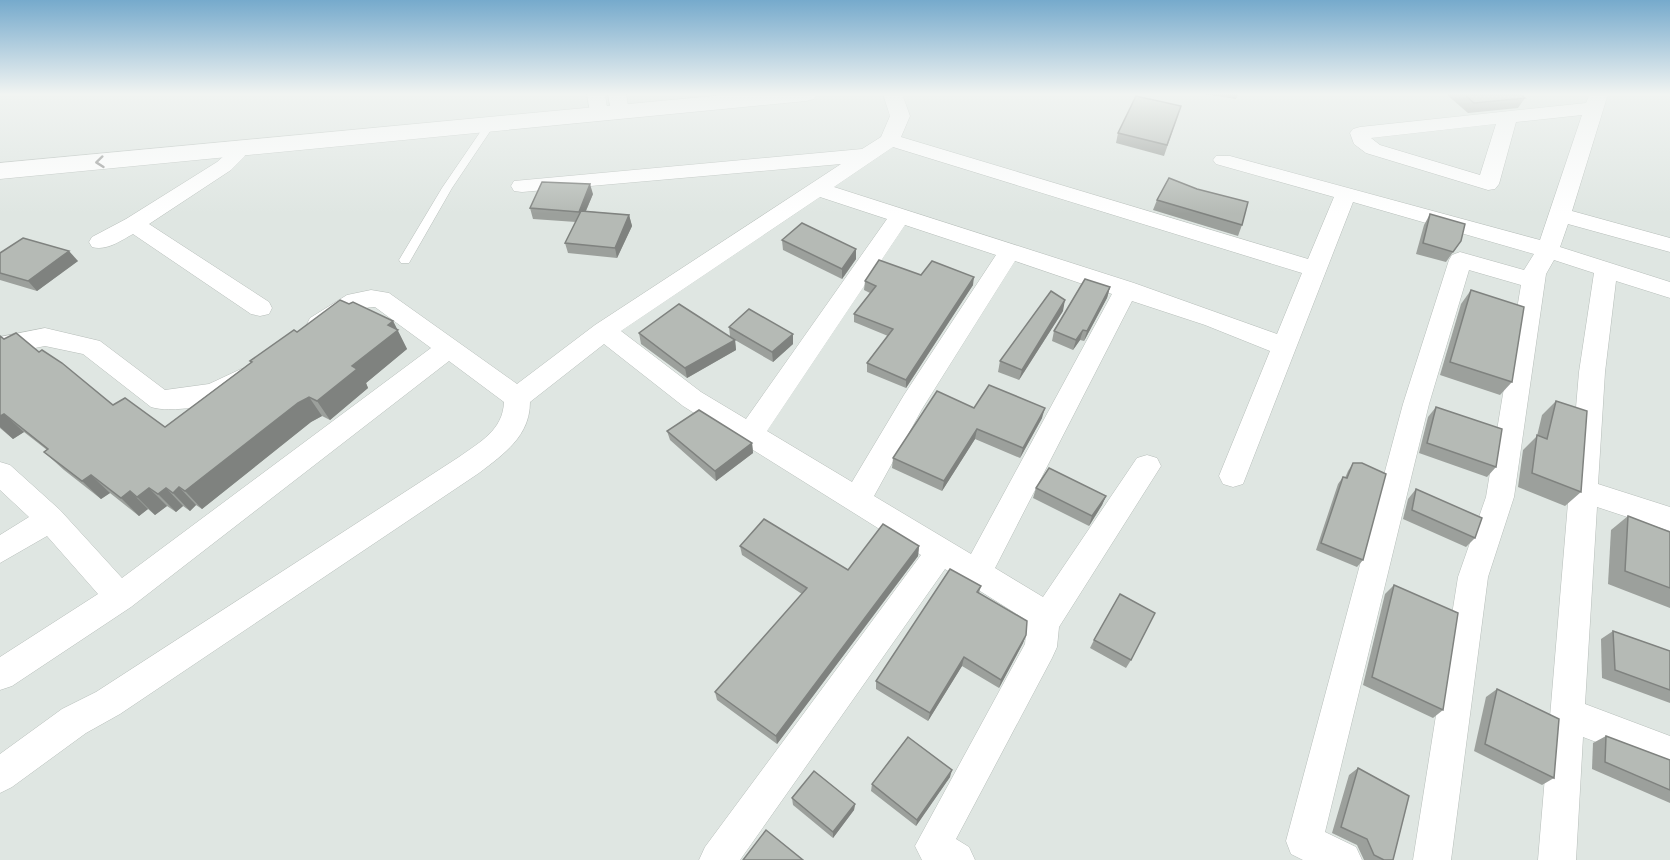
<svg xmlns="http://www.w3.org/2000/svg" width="1670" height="860" font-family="Commissioner,sans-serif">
<rect width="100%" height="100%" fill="#dfe6e2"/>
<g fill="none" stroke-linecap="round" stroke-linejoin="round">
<defs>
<path id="service" d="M490,121L495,124L452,188L409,263H401L399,260L442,188L487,122Z"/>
<g id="minor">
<path d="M587,94H605L608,114L605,118H591Z"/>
<path d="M608,94H626L629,112L626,116H612Z"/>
<path d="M883,94H902L910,116L901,137L1308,259L1334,197L1216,164L1213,160L1216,156H1230L1540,240L1582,115L1516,122L1499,184L1495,189L1488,190L1366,153L1354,144L1350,133L1353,129L1360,127L1586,103L1590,94H1608L1572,211L1670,238V252L1568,224L1560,247L1670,282V298L1616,281L1605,372L1598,484L1670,507V531L1597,507L1585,704L1670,736V770L1583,737L1576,860H1538L1579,372L1594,273L1554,260L1546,274L1514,497L1488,577L1451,860H1413L1458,577L1486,497L1521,285L1469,270L1429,404L1325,832L1356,847L1362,860H1303L1291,854L1286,841L1403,404L1449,260L1452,255L1460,252L1524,270L1534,254L1353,202L1243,484L1233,487L1223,484L1219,476L1270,351L1205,325L1132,301L995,568L1043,597L1137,458L1147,455L1157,458L1161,466L1059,627L1057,647L1052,658L956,839L969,847L975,860H922L915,846L1025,644L1027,625L1023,618L945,569L740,860H699L705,847L921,555L683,406L604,344L530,402C530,436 504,454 479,473L120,714L86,733L12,787L0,793V754L62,709L96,692L459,457C480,442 503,430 504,402L449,361L131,607L12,686L0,690V657L98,594L47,536L0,563V535L29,517L0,490V462L10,465L60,510L122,578L431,348L375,307C350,306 334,337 310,330L307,324L310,318L347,295L371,290L389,293L517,384L595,325L841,164L522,192L514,191L511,186L514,181L862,149L881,137L890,116ZM1496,124L1480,175L1380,145L1371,138ZM893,147L1302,273L1277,334L1134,283L834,187ZM820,197L887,219L746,419L701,392L621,331ZM905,225L996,255L904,395L852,482L767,431ZM1015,261L1112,294L971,554L874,496L922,409Z"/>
<path d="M234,143L241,145L245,156L231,170L149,224L269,302L272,308L269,314L260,316L251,314L133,234C120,241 107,251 92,247L89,242L92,237L126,219L217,162L225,155L227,145Z"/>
<path d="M45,328L100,341L165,390L209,384L241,369L250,372L254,379C241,402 175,415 151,407L83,354L45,346L0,355V337Z"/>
</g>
<path id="secondary" d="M735,94H818L814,99L806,101L0,179V163Z"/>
</defs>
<use href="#service" stroke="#b7beba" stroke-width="1"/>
<use href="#minor" stroke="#b7beba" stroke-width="1"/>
<use href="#secondary" stroke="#b7beba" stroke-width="1"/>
<use href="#service" fill="#fff" fill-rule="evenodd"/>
<use href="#minor" fill="#fff" fill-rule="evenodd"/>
<use href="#secondary" fill="#fff" fill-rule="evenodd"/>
</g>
<g fill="#9ca09c">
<path d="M1204,94H1238L1236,99Z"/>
<path d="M1446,94H1520L1525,98L1518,108L1468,113Z"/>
<path d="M1181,106L1164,156L1116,143L1118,133Z"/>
<path d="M593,194L586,211L629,215L632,226L617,258L568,253L565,243L576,222L533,219L530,208Z"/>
<path d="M1157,200L1242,225L1238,236L1153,210Z"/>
<path d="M1430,214L1461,241L1446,262L1416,254L1424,225Z"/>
<path d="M782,240L856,259L842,279L783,250Z"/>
<path d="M0,253L78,261L37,291L0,280Z"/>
<path d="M921,275L973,285L906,388L867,372V363L888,336L854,322V314L870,293L864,290L865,281Z"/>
<path d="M1110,287L1107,298L1084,341L1080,340L1073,350L1052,341L1054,331Z"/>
<path d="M1471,290L1512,382L1500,395L1440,375L1461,304Z"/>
<path d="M349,304L393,321L407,349L366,383L368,388L330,420L322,416L311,422L202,509L196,505L190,511L183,506L176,512L167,506L155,515L148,509L139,516L110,493L101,499L64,470L44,452L47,450L24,432L13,439L0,428V336L4,339L39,352L113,405L165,427L251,362L250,361L297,332Z"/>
<path d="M1063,311L1019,380L998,372L1000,361Z"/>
<path d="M729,327L793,344L773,362L735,340L736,350L687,378L641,344L639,333L730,336Z"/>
<path d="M1556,401L1581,492L1565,506L1518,487L1523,450L1537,436L1542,415Z"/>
<path d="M1436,407L1496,467L1487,477L1419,453L1428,417Z"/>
<path d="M974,408L1042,418L1020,458L975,439L942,491L892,468L893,458Z"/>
<path d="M667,431L752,443L753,453L716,481L670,440Z"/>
<path d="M1353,463L1363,560L1357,567L1316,550L1338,484L1343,477L1345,478L1348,471Z"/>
<path d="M1036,488L1106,496L1102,505L1089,526L1033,498Z"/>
<path d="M1416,489L1475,538L1466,547L1403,519L1408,499Z"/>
<path d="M1628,516L1670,532V608L1608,584L1611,530Z"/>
<path d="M740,546L848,570L919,546L918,556L777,744L717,700L715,692L802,594L742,555Z"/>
<path d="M1394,585L1443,710L1433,718L1363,685L1385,594Z"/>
<path d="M981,586L979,593L1026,635L1023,643L999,688L962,666L928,721L876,689V681Z"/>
<path d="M1613,631L1670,651V703L1602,678L1601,639Z"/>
<path d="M1094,640L1131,660L1126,668L1090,648Z"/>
<path d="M1497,689L1554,778L1542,785L1474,751L1486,697Z"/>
<path d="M1606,736L1670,760V803L1592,769L1593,743Z"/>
<path d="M1358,768L1393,860H1364L1357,845L1332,833L1349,775Z"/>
<path d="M950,777L916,826L871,791L872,784Z"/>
<path d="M792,798L855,804L854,810L833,838L793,805Z"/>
</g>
<g fill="#7f827f">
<path d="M590,184L593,194L581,222L579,212Z"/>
<path d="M629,215L632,226L617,258L615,248Z"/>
<path d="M856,249V259L842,279V269Z"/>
<path d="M69,251L78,261L37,291L28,281Z"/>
<path d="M974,277L973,285L906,388V380Z"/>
<path d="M1110,287L1107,298L1084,341L1087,331Z"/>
<path d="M1065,300L1063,311L1019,380L1022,370Z"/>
<path d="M393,321L407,349L366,383L368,388L330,420L317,401L352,366L388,325Z"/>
<path d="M1083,330L1080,340L1073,350L1076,340Z"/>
<path d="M793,334V344L773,362L772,352Z"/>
<path d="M735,340L736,350L687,378L685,368Z"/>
<path d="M309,397L322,416L311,422L202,509L185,491L298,403Z"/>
<path d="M1045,408L1042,418L1020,458L1023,448Z"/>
<path d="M4,414L24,432L13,439L0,427V416Z"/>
<path d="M977,429L975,439L942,491L944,481Z"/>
<path d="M752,443L753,453L716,481L715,471Z"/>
<path d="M91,475L110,493L101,499L82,481Z"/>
<path d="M179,487L196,505L190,511L173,493Z"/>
<path d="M149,488L167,506L155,515L137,497Z"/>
<path d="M166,488L183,506L176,512L158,494Z"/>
<path d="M130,491L148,509L139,516L121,498Z"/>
<path d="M1106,496L1102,505L1089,526L1092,516Z"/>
<path d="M919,546L918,556L777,744L776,736Z"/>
<path d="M1026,635L1023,643L999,688L1001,680Z"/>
<path d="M964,657L962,666L928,721L930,713Z"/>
<path d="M952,770L950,777L916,826L917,820Z"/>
<path d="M855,804L854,810L833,838V832Z"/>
</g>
<g fill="#b5bab5" stroke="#7f827f" stroke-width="1.5">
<path d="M1464,94H1520L1525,98L1474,103Z"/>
<path d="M1136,96L1181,106L1167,145L1118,133Z"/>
<path d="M1169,178L1197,189L1248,202L1242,225L1157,200Z"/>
<path d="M542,182L590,184L579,212L530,208Z"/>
<path d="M581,211L629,215L615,248L565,243Z"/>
<path d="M1430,214L1465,224L1461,241L1453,252L1423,243Z"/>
<path d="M802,223L856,249L842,269L782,240Z"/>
<path d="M23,238L69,251L28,281L0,273V253Z"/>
<path d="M879,260L921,275L932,261L974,277L906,380L867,363L893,329L854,314L876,286L865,281Z"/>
<path d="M1085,279L1110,287L1087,331L1083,330L1076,340L1054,331Z"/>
<path d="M1471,290L1524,307L1512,382L1450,362Z"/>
<path d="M1051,291L1065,300L1022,370L1000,361Z"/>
<path d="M340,300L349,304L353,302L393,321L388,325L398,330L352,366L357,369L317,401L309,397L298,403L185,491L179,487L173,493L166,488L158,494L149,488L137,497L130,491L121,498L91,475L82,481L44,452L48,449L4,414L0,416V336L4,339L16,333L39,352L42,350L62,363L113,405L125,398L165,427L252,362L250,361L294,330L297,332Z"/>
<path d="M679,304L735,340L685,368L639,333Z"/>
<path d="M749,309L793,334L772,352L729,327Z"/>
<path d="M989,385L1045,408L1023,448L977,429L944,481L893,458L937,391L974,408Z"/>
<path d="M1556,401L1587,411L1581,492L1532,473L1537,435L1547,439Z"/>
<path d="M1436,407L1502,429L1496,467L1427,443Z"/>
<path d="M699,410L752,443L715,471L667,431Z"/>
<path d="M1353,463H1362L1386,474L1363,560L1321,543L1343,477L1347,478Z"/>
<path d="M1049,468L1106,496L1092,516L1036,488Z"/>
<path d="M1416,489L1482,518L1475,538L1412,510Z"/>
<path d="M1628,516L1670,532V588L1625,571Z"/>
<path d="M764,519L848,570L883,524L919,546L776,736L715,692L807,588L740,546Z"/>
<path d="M950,569L981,586L977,592L1027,621L1026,635L1001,680L964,657L930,713L876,681Z"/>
<path d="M1394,585L1458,613L1443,710L1372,677Z"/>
<path d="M1120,594L1155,613L1131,660L1094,640Z"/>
<path d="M1613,631L1670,651V690L1615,670Z"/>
<path d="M1497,689L1559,719L1554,778L1485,744Z"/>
<path d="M1606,736L1670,760V790L1605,762Z"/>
<path d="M908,737L952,770L917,820L872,784Z"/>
<path d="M1358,768L1409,796L1393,860H1384L1374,855L1367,839L1341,827Z"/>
<path d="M814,771L855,804L833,832L792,798Z"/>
<path d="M766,830L803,860H743Z"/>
</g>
<defs><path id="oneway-chevron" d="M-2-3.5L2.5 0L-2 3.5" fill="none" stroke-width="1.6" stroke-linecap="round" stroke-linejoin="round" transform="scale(1.5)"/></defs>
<use stroke="#989998" href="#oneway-chevron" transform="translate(100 162) rotate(174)"/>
<linearGradient id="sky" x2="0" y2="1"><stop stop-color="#76aacc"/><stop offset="0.44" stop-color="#f1f4f2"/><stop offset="1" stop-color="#f1f4f2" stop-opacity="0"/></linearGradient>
<rect width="1670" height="214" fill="url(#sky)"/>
</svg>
